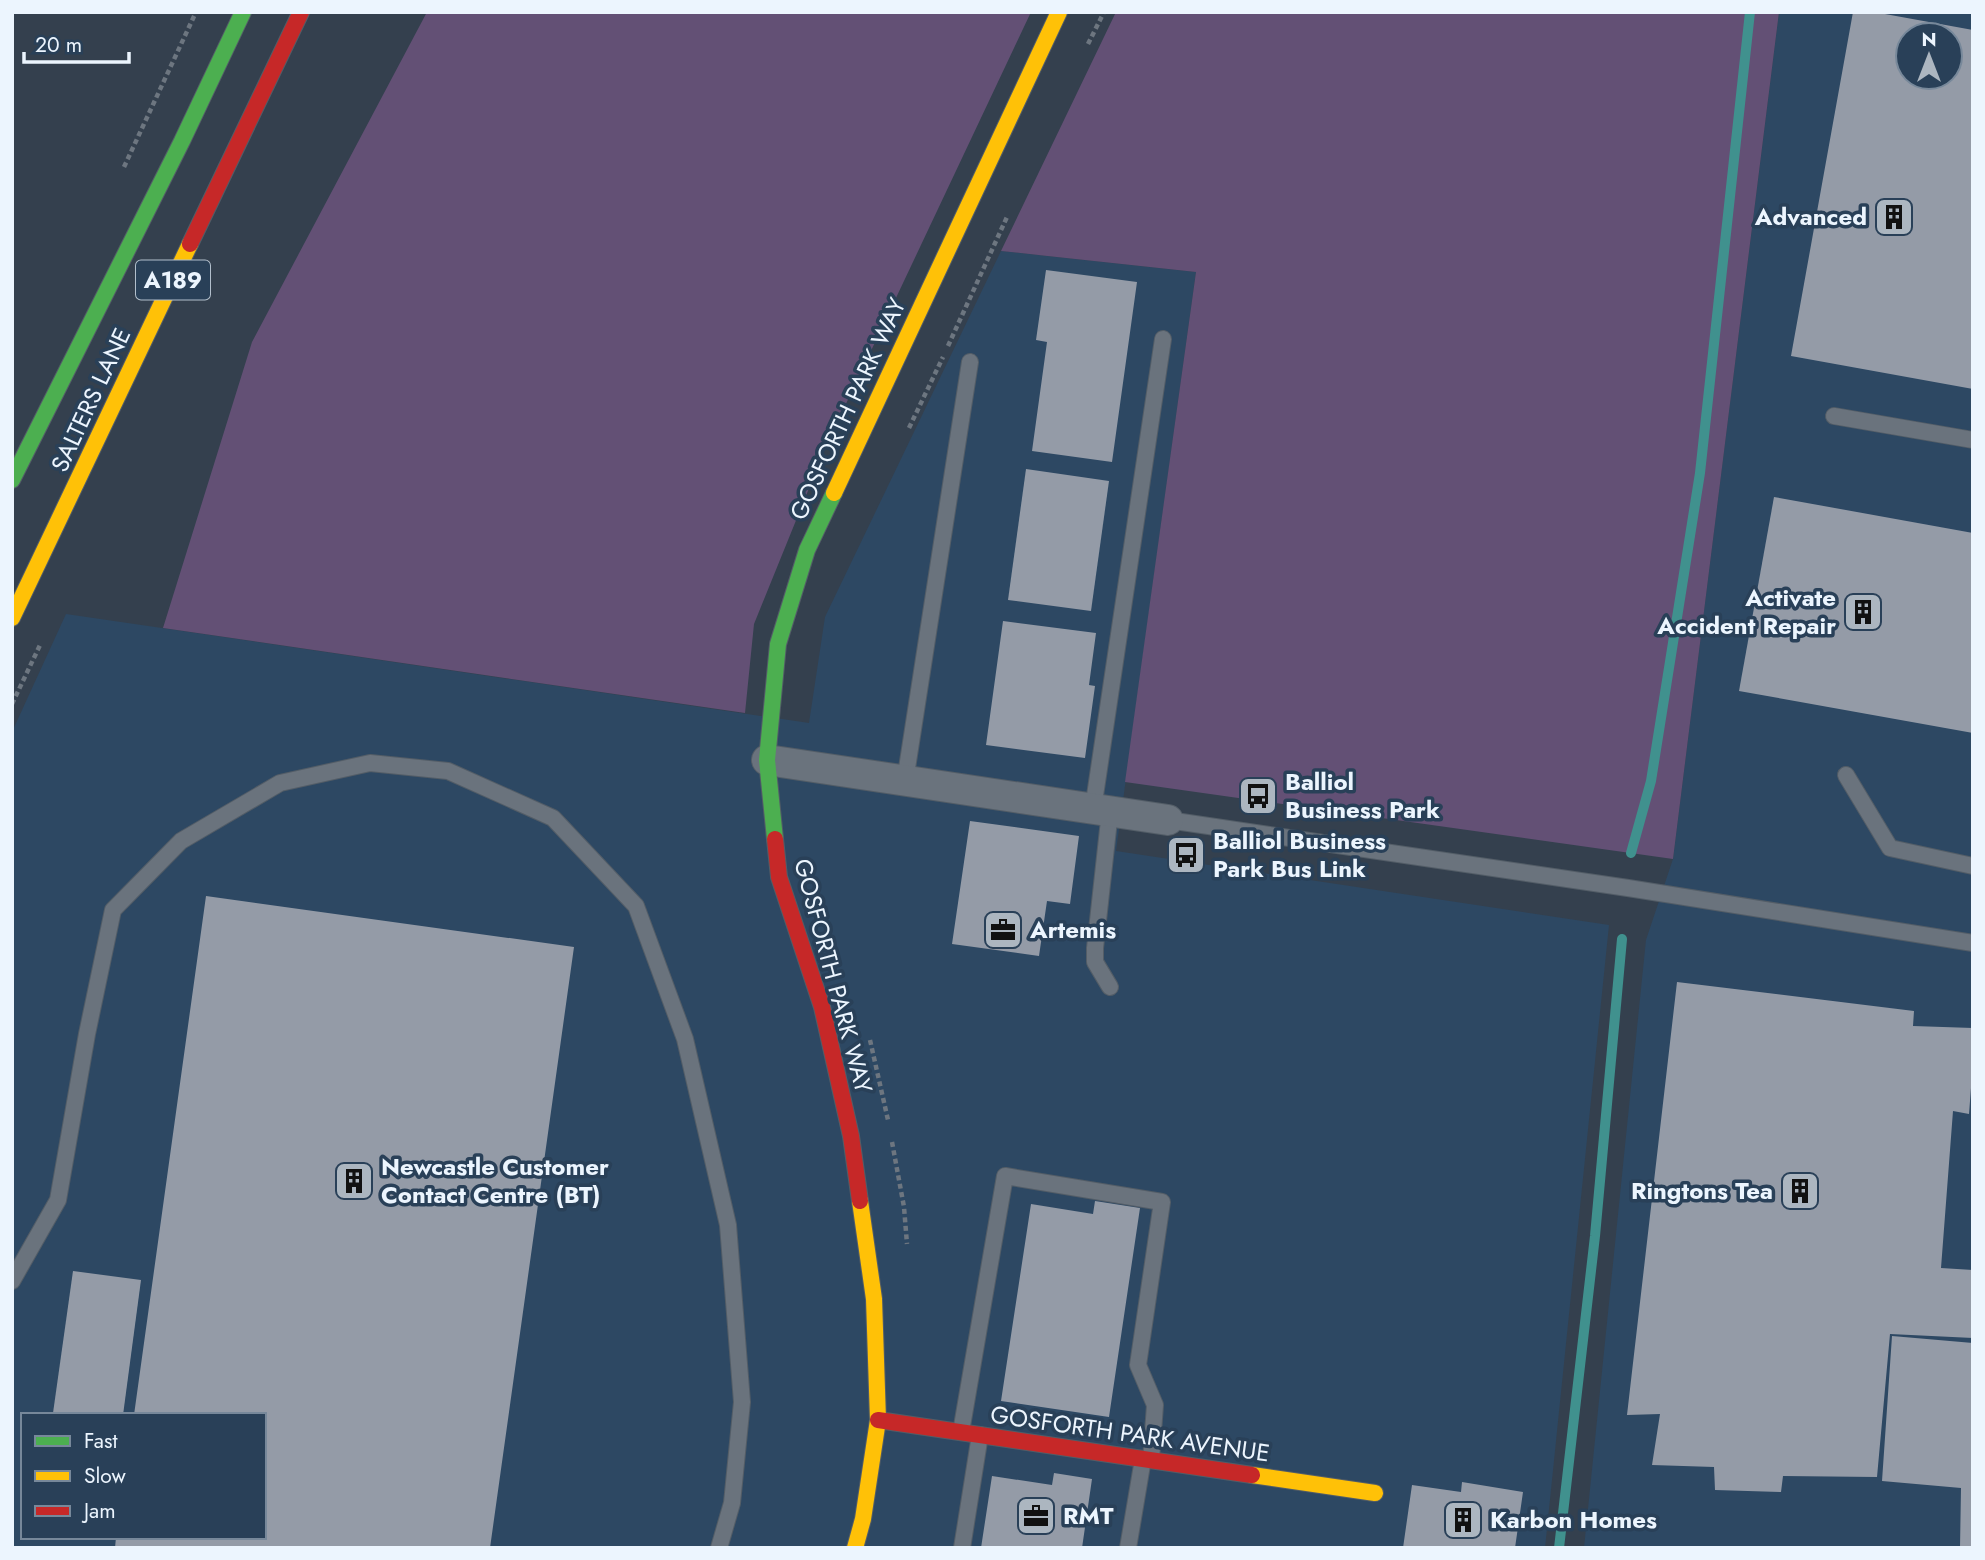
<svg xmlns="http://www.w3.org/2000/svg" width="1985" height="1560" font-family="Jost,sans-serif">
<rect width="100%" height="100%" fill="#34404e"/>
<g fill="#2d4863" fill-rule="evenodd">
<path d="M1779,12H1973V1548H1584L1646,940L1673,859ZM1908,35H1950V77H1908Z"/>
<path d="M1001,251L1196,272L1116,851L1609,925L1545,1548H12V732L66,614L809,723L825,617ZM23,1415H264V1537H23Z"/>
</g>
<g fill="#635075">
<path d="M427,12H1031L827,444L754,624L745,713L163,628L252,342Z"/>
<path d="M1116,12H1779L1673,859L1125,782L1196,272L1001,251Z"/>
</g>
<g fill="none" stroke-linecap="round" stroke-linejoin="round">
<g stroke="#40918e" stroke-width="10">
<path d="M1631,853L1651,781L1700,473L1750,12"/>
<path d="M1559,1548L1595,1236L1622,939"/>
</g>
</g>
<g fill="#949ba7" fill-rule="evenodd">
<path d="M1853,12H1874L1973,30V389L1791,356ZM1908,35H1950V77H1908Z"/>
<path d="M1046,270L1137,282L1112,462L1032,451L1047,342L1036,340Z"/>
<path d="M1026,469L1109,481L1091,611L1008,600Z"/>
<path d="M1774,497L1973,533V733L1739,691Z"/>
<path d="M1003,621L1096,633L1089,685L1095,686L1085,758L986,745Z"/>
<path d="M970,821L1079,836L1070,904L1047,901L1039,956L952,944Z"/>
<path d="M206,896L574,947L490,1548H115L116,1537H264V1415H134Z"/>
<path d="M1677,982L1914,1011L1913,1026L1973,1028V1062L1969,1114L1953,1111L1941,1268L1973,1270V1338L1890,1334L1877,1477L1783,1476L1781,1492L1715,1490L1714,1467L1652,1465L1660,1414L1627,1415Z"/>
<path d="M1095,1201L1140,1208L1109,1417L1001,1401L1031,1204L1093,1214Z"/>
<path d="M73,1271L141,1280L123,1415H65L53,1413Z"/>
<path d="M1892,1336L1973,1343V1548H1960L1961,1488L1882,1481Z"/>
<path d="M1054,1473L1092,1479L1082,1548H981L992,1476L1052,1485Z"/>
<path d="M1462,1482L1523,1492L1515,1548H1403L1412,1485L1461,1492Z"/>
</g>
<g fill="none" stroke-linecap="round" stroke-linejoin="round">
<defs>
<g id="lane">
<path d="M1834,416L1973,440"/>
<path d="M1846,775L1890,848L1973,866"/>
<path d="M905,781L970,362"/>
<path d="M1093,809L1163,339"/>
<path d="M1110,811L1095,948V962L1110,987"/>
<path d="M1168,820L1628,888L1973,943"/>
<path d="M12,1281L58,1200L87,1034L113,910L181,841L280,783L370,763L448,771L553,818L636,906L685,1039L728,1225L742,1402L732,1503L719,1548"/>
<path d="M961,1432L1005,1176L1162,1202L1138,1365L1155,1405L1151,1460"/>
<path d="M962,1548L980,1435"/>
<path d="M1128,1548L1143,1459"/>
</g>
<path id="street" d="M767,760L1168,820"/>
<g id="fast">
<path d="M12,480L182,141L243,12"/>
<path d="M775,839L767,760L778,644L807,550L834,493"/>
</g>
<g id="slow">
<path d="M834,493L1059,12"/>
<path d="M12,618L190,244"/>
<path d="M1252,1475L1375,1493"/>
<path d="M855,1548L863,1519L878,1420L874,1299L860,1201"/>
</g>
<g id="jam">
<path d="M190,244L301,12"/>
<path d="M775,839L779,877L822,1007L851,1136L860,1201"/>
<path d="M878,1420L1252,1475"/>
</g>
</defs>
<use href="#lane" stroke="#535d67" stroke-width="18"/>
<use href="#street" stroke="#535d67" stroke-width="32"/>
<use href="#fast" stroke="#535d67" stroke-width="18"/>
<use href="#slow" stroke="#535d67" stroke-width="18"/>
<use href="#jam" stroke="#535d67" stroke-width="18"/>
<g stroke="#6d7680" stroke-width="4.5" stroke-dasharray="5 3.5" stroke-linecap="butt">
<path d="M1088,44L1104,12"/>
<path d="M124,167L196,12"/>
<path d="M948,346L1007,217"/>
<path d="M909,428L943,357"/>
<path d="M12,704L41,643"/>
<path d="M870,1040L888,1120"/>
<path d="M892,1142L904,1207L907,1244"/>
</g>
<use href="#lane" stroke="#6a737d" stroke-width="16"/>
<use href="#street" stroke="#6a737d" stroke-width="30"/>
<use href="#fast" stroke="#4caf50" stroke-width="16"/>
<use href="#slow" stroke="#ffc107" stroke-width="16"/>
<use href="#jam" stroke="#c62828" stroke-width="16"/>
</g>
<defs>
<symbol id="building-square" viewBox="-11 -11 22 22"><rect x="-9" y="-9" width="18" height="18" rx="4" fill="#acb6c0" stroke="#294058"/><path d="M-4-6H4V6H1V3H-1V6H-4ZM-2.5-4.3h1.7v1.8h-1.7ZM.8-4.3h1.7v1.8H.8ZM-2.5-1h1.7V.8h-1.7ZM.8-1h1.7V.8H.8Z" fill="#111"/></symbol>
<symbol id="bus-square" viewBox="-11 -11 22 22"><rect x="-9" y="-9" width="18" height="18" rx="4" fill="#acb6c0" stroke="#294058"/><path d="M-5-6H5V4H4V6H2V4H-2V6H-4V4H-5ZM-3.5-4V0h7V-4ZM-3.5 1.2v1.5H-2V1.2ZM2 1.2v1.5H3.5V1.2Z" fill="#111"/></symbol>
<symbol id="office-square" viewBox="-11 -11 22 22"><rect x="-9" y="-9" width="18" height="18" rx="4" fill="#acb6c0" stroke="#294058"/><path d="M-6-3h4V-5.5h4V-3h4V5H-6ZM-1-4.5V-3h2v-1.5ZM-6 0V1H6V0Z" fill="#111"/></symbol>
</defs>
<g fill-rule="evenodd">
<use href="#building-square" x="1872" y="195" width="44" height="44"/>
<use href="#building-square" x="1841" y="590" width="44" height="44"/>
<use href="#bus-square" x="1236" y="774" width="44" height="44"/>
<use href="#bus-square" x="1164" y="833" width="44" height="44"/>
<use href="#office-square" x="981" y="908" width="44" height="44"/>
<use href="#building-square" x="332" y="1159" width="44" height="44"/>
<use href="#building-square" x="1778" y="1169" width="44" height="44"/>
<use href="#office-square" x="1014" y="1494" width="44" height="44"/>
<use href="#building-square" x="1441" y="1498" width="44" height="44"/>
</g>
<g text-anchor="middle" stroke-width="7" stroke-linejoin="round" paint-order="stroke">
<rect fill="#294058" stroke="#b2bfcc" stroke-width="2" x="136" y="260.5" width="74" height="39" rx="5"/>
<g font-size="23" font-weight="bold" fill="#ecf5fe">
<text x="173" y="288">A189</text>
</g>
<g font-size="24" font-weight="bold" fill="#ecf5fe" stroke="#294058" text-anchor="start">
<text x="1867" y="225" text-anchor="end">Advanced</text>
<text x="1836" y="606" text-anchor="end">Activate<tspan x="1836" dy="28">Accident Repair</tspan></text>
<text x="1285" y="790">Balliol<tspan x="1285" dy="28">Business Park</tspan></text>
<text x="1213" y="849">Balliol Business<tspan x="1213" dy="28">Park Bus Link</tspan></text>
<text x="1030" y="938">Artemis</text>
<text x="381" y="1175">Newcastle Customer<tspan x="381" dy="28">Contact Centre (BT)</tspan></text>
<text x="1773" y="1199" text-anchor="end">Ringtons Tea</text>
<text x="1063" y="1524">RMT</text>
<text x="1490" y="1528">Karbon Homes</text>
</g>
<g font-size="24" fill="#ecf5fe" stroke="#294058">
<text transform="translate(91 400) rotate(-65)" y="8">SALTERS LANE</text>
<text transform="translate(848 409) rotate(-65)" y="8">GOSFORTH PARK WAY</text>
<text transform="translate(833 976) rotate(75)" y="8">GOSFORTH PARK WAY</text>
<text transform="translate(1130 1434) rotate(8)" y="8">GOSFORTH PARK AVENUE</text>
</g>
</g>
<rect width="1985" height="1560" fill="none" stroke="#ecf5fe" stroke-width="28"/>
<rect x="21" y="1413" width="245" height="126" fill="#294058" stroke="#77889a" stroke-width="2"/>
<rect x="35" y="1436" width="35" height="10" fill="#4caf50" stroke="#77889a" stroke-width="2"/>
<text x="84" y="1448" font-size="21" fill="#ecf5fe">Fast</text>
<rect x="35" y="1471" width="35" height="10" fill="#ffc107" stroke="#77889a" stroke-width="2"/>
<text x="84" y="1483" font-size="21" fill="#ecf5fe">Slow</text>
<rect x="35" y="1506" width="35" height="10" fill="#c62828" stroke="#77889a" stroke-width="2"/>
<text x="84" y="1518" font-size="21" fill="#ecf5fe">Jam</text>
<g transform="translate(1929 56)"><circle r="33" fill="#294058" stroke="#77889a" stroke-width="2"/>
<path d="M0-5L12 26L0 18L-12 26Z" fill="#acb6c0"/>
<text y="-10" font-size="19" font-weight="bold" text-anchor="middle" fill="#ecf5fe">N</text>
</g>
<path d="M24 52v10h105v-10" fill="none" stroke="#ecf5fe" stroke-width="3.5"/>
<text x="35" y="52" font-size="21" fill="#ecf5fe" stroke="#294058" stroke-width="5" paint-order="stroke">20 m</text>
</svg>
